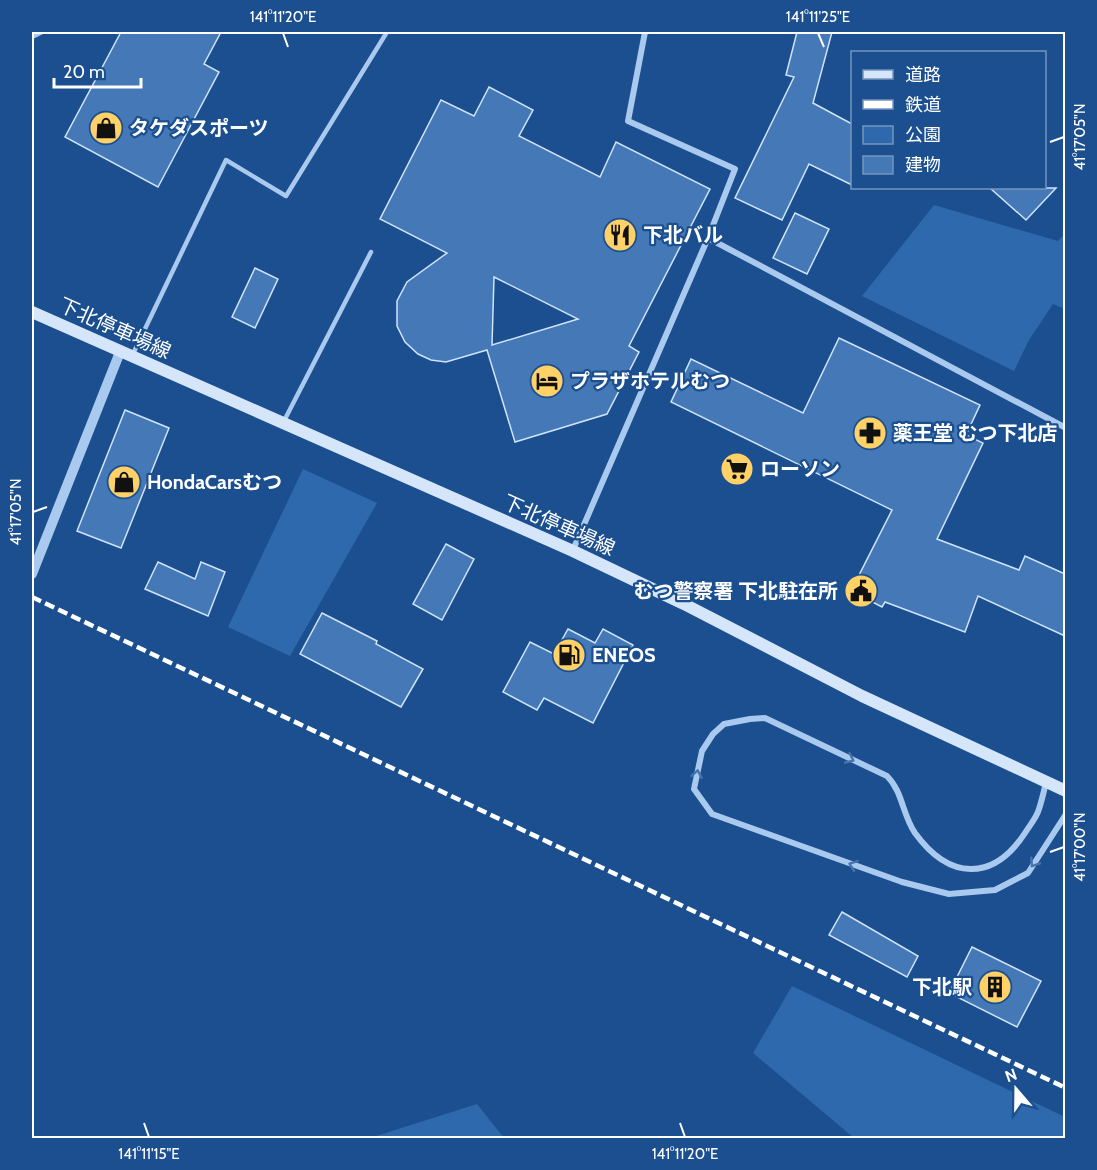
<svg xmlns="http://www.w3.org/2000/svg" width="1097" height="1170" font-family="Cabin,'Noto Sans JP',sans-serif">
<rect width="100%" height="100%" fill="#1b4f8f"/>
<g fill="#2e69ad">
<path d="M934,205L1058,241L1065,233V309L1053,304L1029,340L1014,371L862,296Z"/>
<path d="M303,469L377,503L290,656L228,627Z"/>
<path d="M792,986L1065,1117V1138H854L753,1053Z"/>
<path d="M477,1104L504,1138H370Z"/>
</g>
<g fill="#4478b7" stroke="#cfe3fa" stroke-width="1.5" fill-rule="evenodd">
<path d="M121,32H221L204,64L219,72L158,187L65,137Z"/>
<path d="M797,32H832L813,103L852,124V185L809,164L782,220L735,198L794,77L786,75Z"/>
<path d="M489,87L533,110L519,136L600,177L616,142L710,189L629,346L639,352L607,414L515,442L487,350L446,362L431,360L418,354L405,342L397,326V301L407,282L447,253L380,219L441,100L474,116ZM494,277L578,319L492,345Z"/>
<path d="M990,188H1056L1026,220Z"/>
<path d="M795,213L829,229L807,274L773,258Z"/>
<path d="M255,268L278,279L255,328L232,317Z"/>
<path d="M839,338L980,405L966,435L983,443L937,539L1019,570L1025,556L1065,574V636L978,596L965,632L885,602L882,607L851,591L892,510L671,402L691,359L803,413Z"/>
<path d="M125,410L169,428L121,548L77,531Z"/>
<path d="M446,544L474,559L442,620L413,604Z"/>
<path d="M158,562L195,579L201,562L225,572L208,616L145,589Z"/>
<path d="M322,613L377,641L376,644L423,669L401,707L300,654Z"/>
<path d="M568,629L595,643L603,629L633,645L593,723L544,698L537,710L503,692L530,642L554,654Z"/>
<path d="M842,912L918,956L907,977L829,935Z"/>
<path d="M972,947L1041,981L1017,1027L949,993Z"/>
</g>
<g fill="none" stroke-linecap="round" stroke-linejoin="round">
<g stroke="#a9c9ee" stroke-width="4.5">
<path d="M32,37L42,32"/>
<path d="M132,356L226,160L286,196L387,32"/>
<path d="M284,421L371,252"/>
</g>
<g stroke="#a9c9ee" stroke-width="6">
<path d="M708,238L1066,428"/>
<path d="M573,550L708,238L735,169L628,121L645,32"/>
<path d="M1046,782C1044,791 1042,800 1039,809C1037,817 1030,825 1025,833C993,882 949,880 915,833C902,814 903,792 887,776L765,718L750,719L724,724L713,734L702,751L694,789L712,814L902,882L949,894L995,890L1028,873L1066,814"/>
</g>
<path stroke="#a9c9ee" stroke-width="10" d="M32,574L120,352"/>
<path stroke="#d6e6fa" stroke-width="12" d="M32,312L573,551L684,604L862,696L1066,791"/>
<path stroke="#fff" stroke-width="4.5" stroke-dasharray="10 4.5" stroke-linecap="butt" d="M32,597L1066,1088"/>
</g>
<defs><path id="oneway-chevron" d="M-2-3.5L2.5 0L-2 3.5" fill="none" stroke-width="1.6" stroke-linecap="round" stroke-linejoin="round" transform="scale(1.5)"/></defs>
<g stroke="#4674ac">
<use href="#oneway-chevron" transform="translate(850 759) rotate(25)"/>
<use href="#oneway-chevron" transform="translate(697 774) rotate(-80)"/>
<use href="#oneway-chevron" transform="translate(1034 863) rotate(123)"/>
<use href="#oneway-chevron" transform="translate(853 865) rotate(-160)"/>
</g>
<path fill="none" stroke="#fff" stroke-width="2" d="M283,33L288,47M818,33L824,47M1050,142L1064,137M33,512L47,507M1050,852L1064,847M144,1123L149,1137M680,1123L685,1137"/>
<defs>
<symbol id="shop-disc" viewBox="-11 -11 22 22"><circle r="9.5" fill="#ffd166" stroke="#1b4f8f"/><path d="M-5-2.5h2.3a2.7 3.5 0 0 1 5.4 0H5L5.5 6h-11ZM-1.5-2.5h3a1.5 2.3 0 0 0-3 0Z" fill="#111"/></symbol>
<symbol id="restaurant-disc" viewBox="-11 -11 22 22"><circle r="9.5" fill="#ffd166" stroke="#1b4f8f"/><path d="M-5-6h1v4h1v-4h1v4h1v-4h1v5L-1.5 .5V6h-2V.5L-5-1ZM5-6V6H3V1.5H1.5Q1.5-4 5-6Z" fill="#111"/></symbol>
<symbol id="hotel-disc" viewBox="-11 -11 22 22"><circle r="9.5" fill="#ffd166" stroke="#1b4f8f"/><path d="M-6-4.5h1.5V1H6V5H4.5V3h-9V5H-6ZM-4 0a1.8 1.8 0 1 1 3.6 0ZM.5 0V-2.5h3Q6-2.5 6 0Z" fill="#111"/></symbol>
<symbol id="pharmacy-disc" viewBox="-11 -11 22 22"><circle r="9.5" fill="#ffd166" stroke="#1b4f8f"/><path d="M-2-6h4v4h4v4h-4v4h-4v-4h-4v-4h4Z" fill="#111"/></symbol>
<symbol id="supermarket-disc" viewBox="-11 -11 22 22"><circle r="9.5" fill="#ffd166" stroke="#1b4f8f"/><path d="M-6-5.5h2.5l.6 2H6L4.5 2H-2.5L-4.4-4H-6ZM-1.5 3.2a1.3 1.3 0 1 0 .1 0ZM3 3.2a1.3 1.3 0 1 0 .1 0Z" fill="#111"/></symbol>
<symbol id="civic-disc" viewBox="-11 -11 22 22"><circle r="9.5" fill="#ffd166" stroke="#1b4f8f"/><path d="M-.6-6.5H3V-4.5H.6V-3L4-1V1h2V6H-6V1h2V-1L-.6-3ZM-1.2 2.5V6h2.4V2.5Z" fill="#111"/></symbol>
<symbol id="fuel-disc" viewBox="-11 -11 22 22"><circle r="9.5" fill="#ffd166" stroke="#1b4f8f"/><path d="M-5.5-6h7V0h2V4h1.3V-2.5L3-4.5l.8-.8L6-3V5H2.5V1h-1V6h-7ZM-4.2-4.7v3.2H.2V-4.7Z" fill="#111"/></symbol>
<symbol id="building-disc" viewBox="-11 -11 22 22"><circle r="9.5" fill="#ffd166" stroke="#1b4f8f"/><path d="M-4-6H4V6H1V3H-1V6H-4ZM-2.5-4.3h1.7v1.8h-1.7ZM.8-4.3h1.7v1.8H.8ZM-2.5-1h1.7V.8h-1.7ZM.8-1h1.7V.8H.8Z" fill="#111"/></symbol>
</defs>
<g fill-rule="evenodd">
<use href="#shop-disc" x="87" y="109" width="38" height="38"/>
<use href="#restaurant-disc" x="601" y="216" width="38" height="38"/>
<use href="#hotel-disc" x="528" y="362" width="38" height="38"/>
<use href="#pharmacy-disc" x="851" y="414" width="38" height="38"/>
<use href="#supermarket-disc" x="718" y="450" width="38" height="38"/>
<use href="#shop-disc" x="105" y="463" width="38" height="38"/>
<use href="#civic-disc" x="842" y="572" width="38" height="38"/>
<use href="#fuel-disc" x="550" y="636" width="38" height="38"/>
<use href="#building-disc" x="976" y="968" width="38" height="38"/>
</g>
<g text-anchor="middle" stroke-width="4.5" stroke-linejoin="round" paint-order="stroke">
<g font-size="20" font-weight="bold" fill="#fff" stroke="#1b4f8f" text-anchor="start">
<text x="129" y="135">タケダスポーツ</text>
<text x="643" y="242">下北バル</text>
<text x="570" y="388">プラザホテルむつ</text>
<text x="893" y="440">薬王堂 むつ下北店</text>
<text x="760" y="476">ローソン</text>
<text x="147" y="489">HondaCarsむつ</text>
<text x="838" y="598" text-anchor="end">むつ警察署 下北駐在所</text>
<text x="592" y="662">ENEOS</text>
<text x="972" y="994" text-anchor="end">下北駅</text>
</g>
<g font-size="20" fill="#fff" stroke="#1b4f8f">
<text transform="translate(115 328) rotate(24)" y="7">下北停車場線</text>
<text transform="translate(559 525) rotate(24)" y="7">下北停車場線</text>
</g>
</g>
<rect width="1097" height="1170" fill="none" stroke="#1b4f8f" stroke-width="66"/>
<rect x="851" y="51" width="195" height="138" fill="#1b4f8f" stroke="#7695bc" stroke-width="1.5"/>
<rect x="863" y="70" width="30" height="9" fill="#d6e6fa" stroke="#7695bc" stroke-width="1.5"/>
<text x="905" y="81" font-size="18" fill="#ffffff">道路</text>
<rect x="863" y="100" width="30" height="9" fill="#ffffff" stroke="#7695bc" stroke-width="1.5"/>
<text x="905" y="111" font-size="18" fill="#ffffff">鉄道</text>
<rect x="863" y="126" width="30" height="18" fill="#2e69ad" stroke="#7695bc" stroke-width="1.5"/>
<text x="905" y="141" font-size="18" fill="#ffffff">公園</text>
<rect x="863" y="156" width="30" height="18" fill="#4478b7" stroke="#7695bc" stroke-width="1.5"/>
<text x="905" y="171" font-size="18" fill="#ffffff">建物</text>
<g transform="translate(1016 1089) rotate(340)" stroke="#1b4f8f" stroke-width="4.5" paint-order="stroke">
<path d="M0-4.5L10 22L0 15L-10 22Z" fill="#ffffff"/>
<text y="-9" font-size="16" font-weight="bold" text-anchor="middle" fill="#ffffff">N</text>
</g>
<path d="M54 78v9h87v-9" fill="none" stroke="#ffffff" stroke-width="3"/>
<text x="63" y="78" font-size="18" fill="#ffffff" stroke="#1b4f8f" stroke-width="4.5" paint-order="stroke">20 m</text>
<rect x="33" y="33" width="1031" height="1104" fill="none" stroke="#fff" stroke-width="2"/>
<g font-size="15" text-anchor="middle" fill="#fff">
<text x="283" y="22">141°11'20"E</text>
<text x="818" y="22">141°11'25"E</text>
<text transform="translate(1080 137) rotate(-90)" y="5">41°17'05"N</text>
<text transform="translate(16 512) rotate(-90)" y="5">41°17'05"N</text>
<text transform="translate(1080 847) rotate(-90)" y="5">41°17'00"N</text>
<text x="149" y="1159">141°11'15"E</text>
<text x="685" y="1159">141°11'20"E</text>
</g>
</svg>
